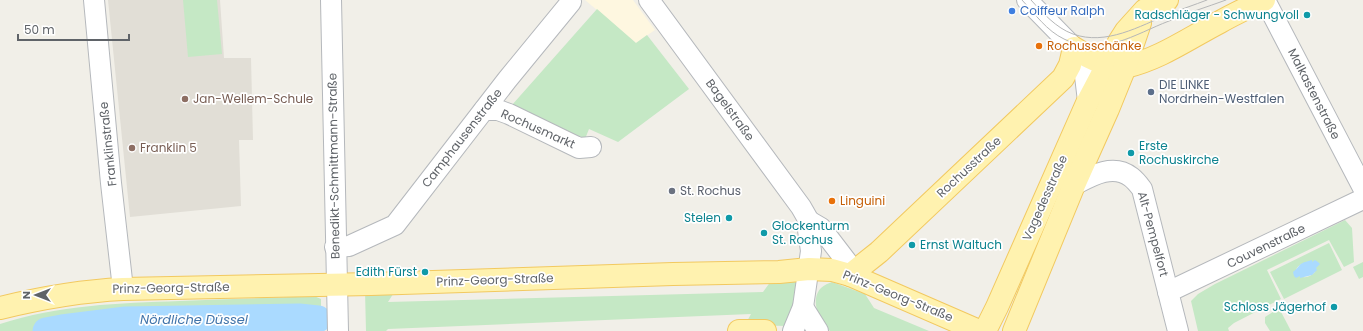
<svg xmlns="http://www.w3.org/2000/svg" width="1363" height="331" font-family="Poppins,sans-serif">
<rect width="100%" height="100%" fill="#f1efe8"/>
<path fill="#fef7e0" d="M585,0H633L655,30L636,43Z"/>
<path fill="#e1ded6" d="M108,0H220L224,58H251L253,140H239L241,206L130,217Z"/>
<g fill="#c5e8c5" fill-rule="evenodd">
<path d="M183,0H217L222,54L188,57Z"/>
<path d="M597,9L636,43L647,35L689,89L618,142L589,129L585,139L512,105Z"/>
<path d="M1345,220L1352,228L1354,262L1344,267L1329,240L1267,270L1281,299L1234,323L1228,328L1229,331H1198L1191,301L1198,294L1215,284Z"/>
<path d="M1329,243L1342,270L1284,299L1270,272ZM1310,261L1312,262L1315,272C1311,276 1306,279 1300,276L1296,270C1298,264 1305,263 1310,261Z"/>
<path d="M1363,262V277L1359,279L1353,267Z"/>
<path d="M799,276L789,326L745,325L751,314L388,329L386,331H366L365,291H395L388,302L763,292L771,281Z"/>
<path d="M832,282L865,294L874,308L929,331H830C820,322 809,300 821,288C824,285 829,283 832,282Z"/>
<path d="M314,296L321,299V331H0V324C58,305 119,303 180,301C225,299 269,298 314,296Z"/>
<path d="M1279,308L1291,331H1270L1265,323V317Z"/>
</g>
<path fill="#aadaff" d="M1312,260V262L1315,260L1318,262L1320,264L1316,268L1317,270L1312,275L1300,278V276L1296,278L1294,276L1293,272C1302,265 1296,264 1312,260Z"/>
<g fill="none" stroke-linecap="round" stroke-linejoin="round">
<path stroke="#aadaff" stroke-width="27" d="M46,331L62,328L126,320L299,317L318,319"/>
<defs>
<g id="minor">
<path d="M94,0L111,183L123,289"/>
<path d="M331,0L338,331"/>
<path d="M649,0L801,207L809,221L808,230L811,251L803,307L793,331"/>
<path d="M1027,0L1074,48L1085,76L1088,101"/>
<path d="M1265,0L1363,188"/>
<path d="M484,110H498L509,114L579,148L591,147"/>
<path d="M1074,185C1091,176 1113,163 1131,177C1135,180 1139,185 1142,189L1178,331"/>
<path d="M809,221L821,228L847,262L850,275"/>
<path d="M335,247L349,246L395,225L507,80L571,2"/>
<path d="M1168,292L1363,199"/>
<path d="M803,307L818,331"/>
</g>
<g id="major">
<path d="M1125,67C1160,59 1189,38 1220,22C1234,14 1249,7 1264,0"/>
<path d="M850,275L879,252L1063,78L1070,65L1074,48L1087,56L1106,65"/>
<path d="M0,308C41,298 81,291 123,289L371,284L673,274L779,272L809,269L832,270L850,275L979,331"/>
<path d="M739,331H765"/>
<path d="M985,331L997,307L1088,101L1119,42L1126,31L1145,10L1167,0"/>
<path d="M1014,331L1074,185L1108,109L1125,67L1140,23"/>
</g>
</defs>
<use href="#minor" stroke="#b5b8bc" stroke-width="22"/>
<use href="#major" stroke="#f2c960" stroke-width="24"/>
<use href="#minor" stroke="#fff" stroke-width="20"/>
<use href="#major" stroke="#fff2af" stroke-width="22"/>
<g stroke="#b6b7b8" stroke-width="1">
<path d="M1022,0C1035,14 1047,31 1064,39C1101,58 1135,34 1169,21C1187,13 1207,7 1226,0"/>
<path d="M1031,0C1043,13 1056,28 1073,34C1106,46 1140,26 1169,14C1182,9 1194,5 1207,0"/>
</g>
</g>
<circle fill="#3f7fe0" stroke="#fff" stroke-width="1.5" cx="1012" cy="11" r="4"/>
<g fill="#0f9aa8" stroke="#fff" stroke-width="1.5">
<circle cx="1307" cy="15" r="4"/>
<circle cx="1131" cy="153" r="4"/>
<circle cx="729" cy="218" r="4"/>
<circle cx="764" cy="233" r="4"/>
<circle cx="912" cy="245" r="4"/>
<circle cx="425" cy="272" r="4"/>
<circle cx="1334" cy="307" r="4"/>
</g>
<g fill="#e8710a" stroke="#fff" stroke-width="1.5">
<circle cx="1039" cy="46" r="4"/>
<circle cx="832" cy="201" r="4"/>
</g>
<circle fill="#5c6f8a" stroke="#fff" stroke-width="1.5" cx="1151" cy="92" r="4"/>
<g fill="#8d6e63" stroke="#fff" stroke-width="1.5">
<circle cx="185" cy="99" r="4"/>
<circle cx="132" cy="148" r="4"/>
</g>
<circle fill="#6b7280" stroke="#fff" stroke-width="1.5" cx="672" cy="191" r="4"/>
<g text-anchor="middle" stroke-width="3.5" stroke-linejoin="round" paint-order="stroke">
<g font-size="12" fill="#366cbe" stroke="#fff" text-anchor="start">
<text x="1020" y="15">Coiffeur Ralph</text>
</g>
<g font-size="12" fill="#0d838f" stroke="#fff" text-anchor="end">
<text x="1299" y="19">Radschläger - Schwungvoll</text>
<text x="1139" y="150" text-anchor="start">Erste<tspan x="1139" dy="14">Rochuskirche</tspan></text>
<text x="721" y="222">Stelen</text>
<text x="772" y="230" text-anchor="start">Glockenturm<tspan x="772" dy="14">St. Rochus</tspan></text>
<text x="920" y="249" text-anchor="start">Ernst Waltuch</text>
<text x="417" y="276">Edith Fürst</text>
<text x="1326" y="311">Schloss Jägerhof</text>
</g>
<g font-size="12" fill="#c56008" stroke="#fff" text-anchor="start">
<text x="1047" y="50">Rochusschänke</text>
<text x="840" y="205">Linguini</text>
</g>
<g font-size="12" fill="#4e5e75" stroke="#fff" text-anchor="start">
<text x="1159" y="89">DIE LINKE<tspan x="1159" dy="14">Nordrhein-Westfalen</tspan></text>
</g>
<g font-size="12" fill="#5f6368" stroke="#fff">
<text transform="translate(1314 94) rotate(63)" y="4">Malkastenstraße</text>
<text transform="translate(730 110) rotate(54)" y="4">Bagelstraße</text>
<text transform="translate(538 129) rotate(24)" y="4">Rochusmarkt</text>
<text transform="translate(462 138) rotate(-52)" y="4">Camphausenstraße</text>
<text transform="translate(108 144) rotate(-96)" y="4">Franklinstraße</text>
<text transform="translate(334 166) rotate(-91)" y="4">Benedikt-Schmittmann-Straße</text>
<text transform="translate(969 167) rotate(-43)" y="4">Rochusstraße</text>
<text transform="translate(1045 198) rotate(-66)" y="4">Vagedesstraße</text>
<text transform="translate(1153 234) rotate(75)" y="4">Alt-Pempelfort</text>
<text transform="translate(1266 246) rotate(-26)" y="4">Couvenstraße</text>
<text transform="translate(495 280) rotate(-2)" y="4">Prinz-Georg-Straße</text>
<text transform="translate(171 288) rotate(-1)" y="4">Prinz-Georg-Straße</text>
<text transform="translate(898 296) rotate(22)" y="4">Prinz-Georg-Straße</text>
</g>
<g font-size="12" fill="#785e54" stroke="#fff" text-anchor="start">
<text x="193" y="103">Jan-Wellem-Schule</text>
<text x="140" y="152">Franklin 5</text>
</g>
<g font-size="12" fill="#5b616d" stroke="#fff" text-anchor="start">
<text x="680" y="195">St. Rochus</text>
</g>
<g font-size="13" font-style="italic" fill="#4174aa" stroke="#fff">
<text x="194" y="324">Nördliche Düssel</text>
</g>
</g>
<g transform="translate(36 295) rotate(270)" stroke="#ffffff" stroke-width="3" paint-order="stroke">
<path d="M0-3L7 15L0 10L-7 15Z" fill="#5f6368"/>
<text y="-6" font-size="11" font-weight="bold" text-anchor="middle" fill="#5f6368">N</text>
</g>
<path d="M18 34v6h111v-6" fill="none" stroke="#5f6368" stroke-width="2"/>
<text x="24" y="34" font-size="12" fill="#5f6368" stroke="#ffffff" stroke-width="3" paint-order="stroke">50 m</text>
</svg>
